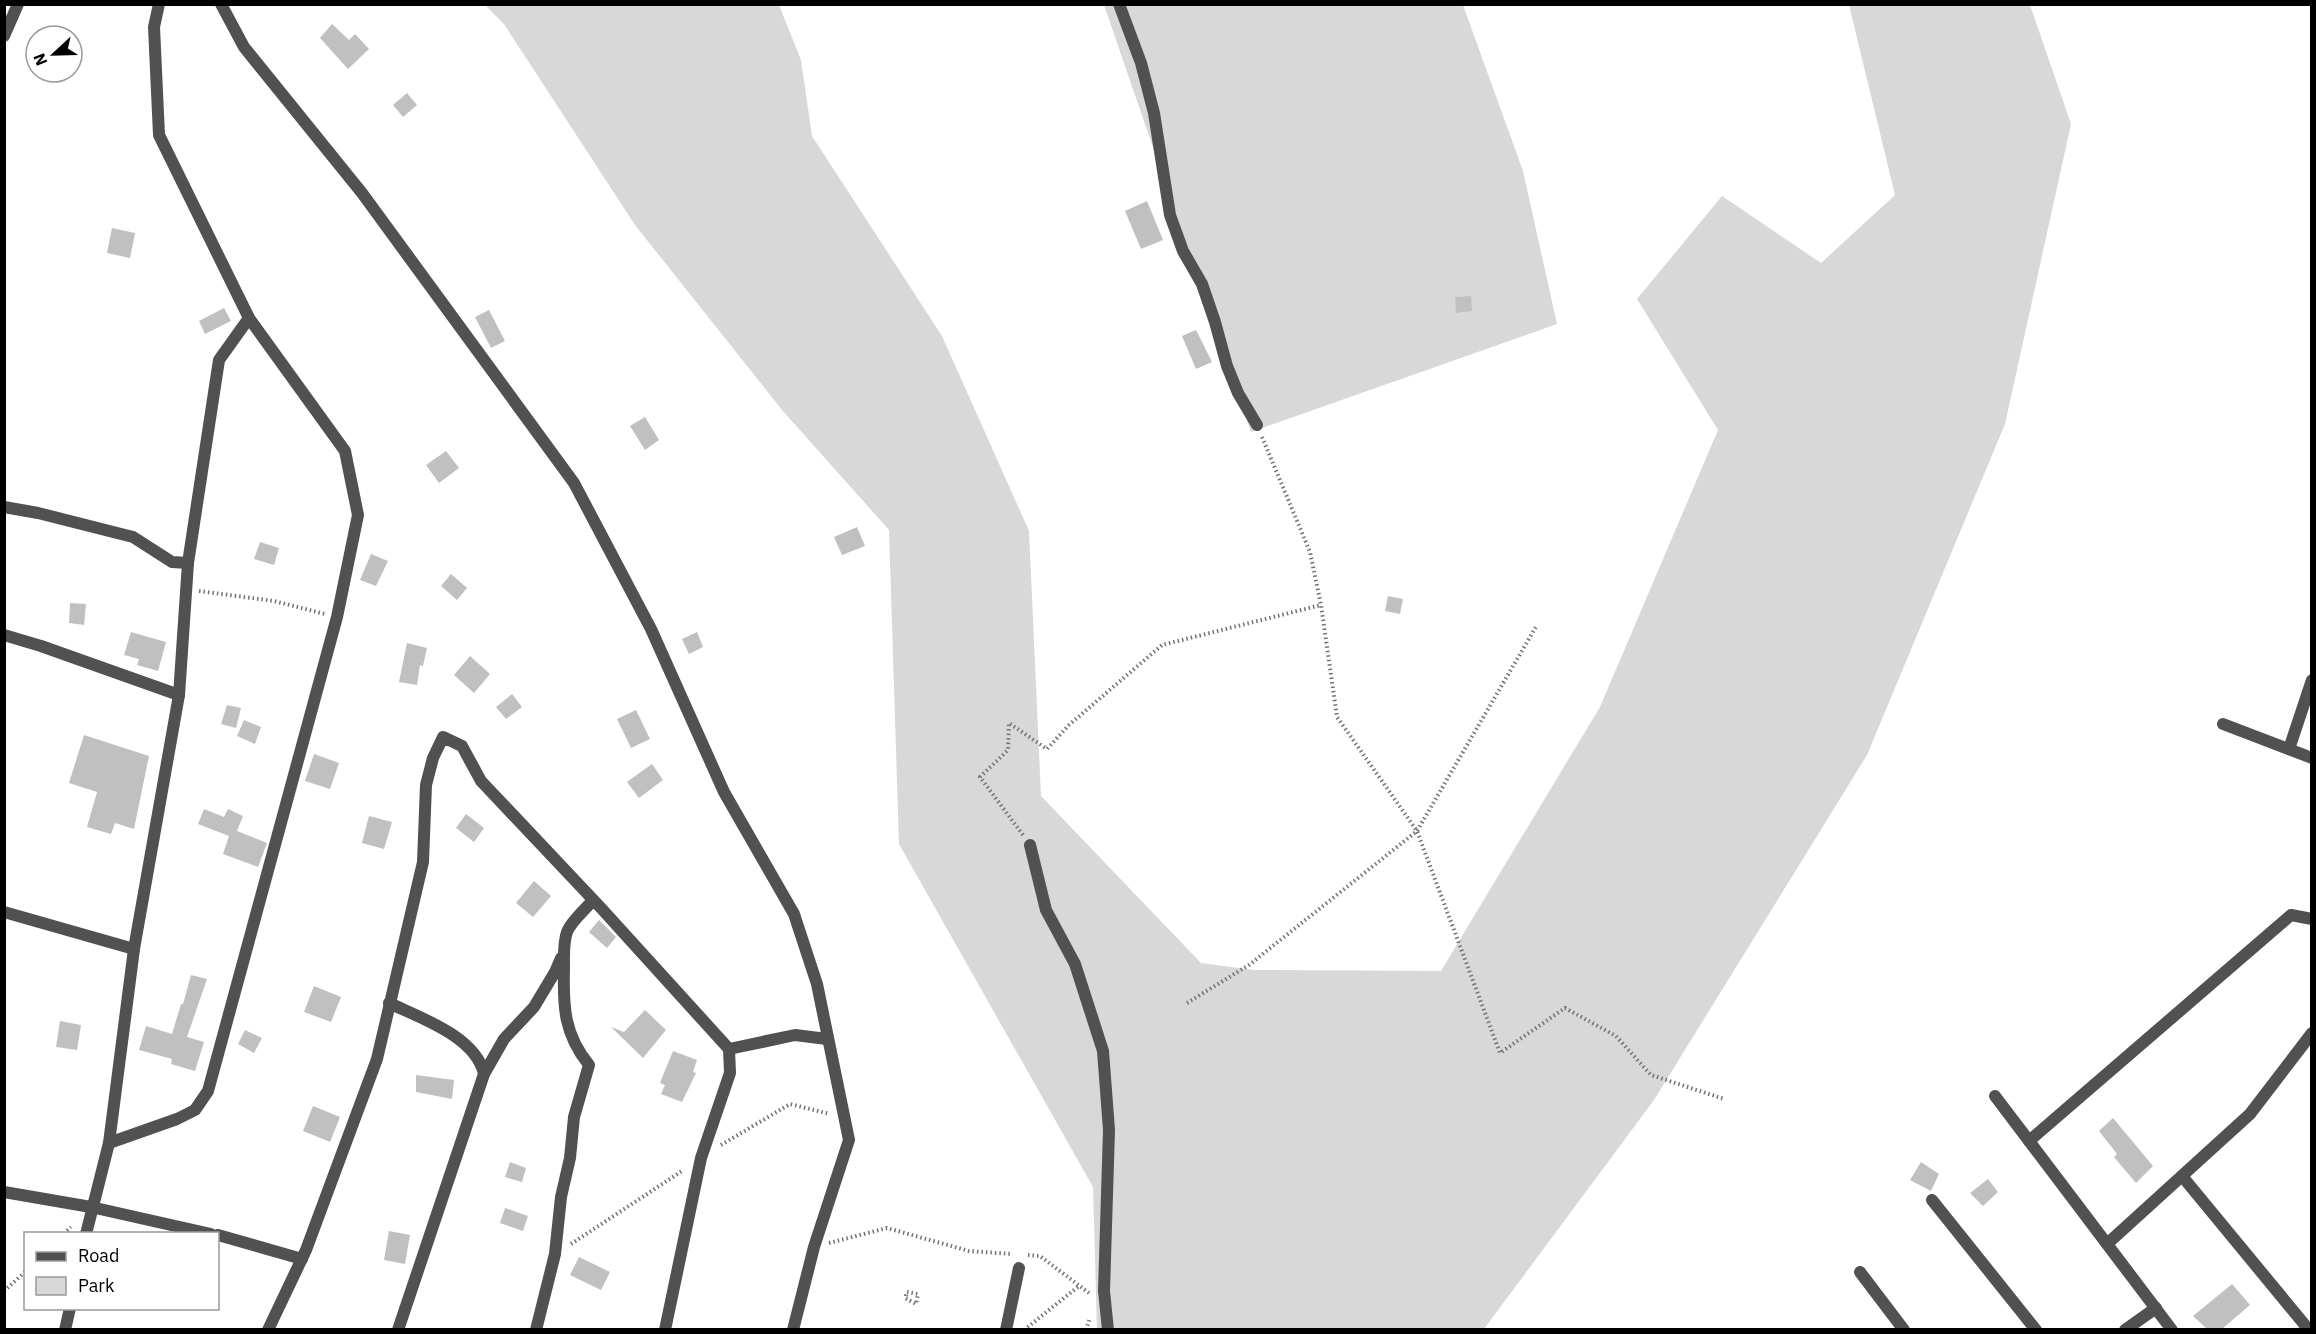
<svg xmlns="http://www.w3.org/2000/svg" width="2316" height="1334" font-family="'IBM Plex Sans',sans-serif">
<rect width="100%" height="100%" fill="#fff"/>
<g fill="#d8d8d8">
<path d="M485,5H779L801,60L812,136L942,336L1029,531L1041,796L1201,963L1254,970L1441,971L1600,707L1718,430L1637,299L1722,196L1821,263L1895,195L1849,5H2030L2071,124L2005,424L1867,755L1654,1100L1484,1329H1097L1093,1187L899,844L889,530L782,410L635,225L504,24Z"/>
<path d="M1104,5H1463L1523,171L1557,324L1251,432Z"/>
</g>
<g fill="#c0c0c0">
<path d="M332,24L349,40L355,34L369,49L348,69L320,38Z"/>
<path d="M407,93L417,105L403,117L393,105Z"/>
<path d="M1147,201L1163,240L1141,249L1125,211Z"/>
<path d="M112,228L135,233L130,258L107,253Z"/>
<path d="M1471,296L1472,311L1456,313L1455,297Z"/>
<path d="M224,308L231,321L205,334L199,321Z"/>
<path d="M489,310L505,341L491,348L475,317Z"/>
<path d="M1196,330L1212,362L1196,369L1182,336Z"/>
<path d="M645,417L659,440L645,450L630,426Z"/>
<path d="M446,451L459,468L439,483L426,465Z"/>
<path d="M857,527L865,546L842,555L834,537Z"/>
<path d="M260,542L279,548L274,565L254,559Z"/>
<path d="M371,554L388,561L376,586L360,580Z"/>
<path d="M451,574L467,588L457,600L441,586Z"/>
<path d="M1388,596L1403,599L1400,614L1385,611Z"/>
<path d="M70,603L86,604L84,625L69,623Z"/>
<path d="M131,632L166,642L158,671L137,665L139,659L124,655Z"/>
<path d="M697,632L703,647L689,654L682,639Z"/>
<path d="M407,643L427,648L423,666L420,665L417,685L399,682Z"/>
<path d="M470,656L490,674L474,693L454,675Z"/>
<path d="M512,694L522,707L506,719L496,707Z"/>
<path d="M227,705L241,708L236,728L221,724Z"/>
<path d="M636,710L650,739L631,748L617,719Z"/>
<path d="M244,720L261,727L255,744L237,736Z"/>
<path d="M84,735L149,756L134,829L115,823L111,834L87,827L97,792L69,783Z"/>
<path d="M314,754L339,763L330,789L305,781Z"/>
<path d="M652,764L663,780L639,798L627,782Z"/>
<path d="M204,809L224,817L228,809L243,816L237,831L267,843L258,867L223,854L229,836L198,824Z"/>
<path d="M466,814L484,828L474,842L456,828Z"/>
<path d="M369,816L392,822L384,849L362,843Z"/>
<path d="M534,881L551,896L533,917L516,903Z"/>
<path d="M599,920L616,937L607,948L589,932Z"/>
<path d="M191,975L207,979L187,1037L204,1042L195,1071L171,1064L172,1059L139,1050L146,1026L172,1034L181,1004H183Z"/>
<path d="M314,986L341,997L331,1022L304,1012Z"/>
<path d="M645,1010L666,1030L643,1058L611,1027L624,1032Z"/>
<path d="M60,1021L81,1025L77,1050L56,1047Z"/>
<path d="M245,1030L262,1038L254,1053L238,1044Z"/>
<path d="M673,1051L697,1060L693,1072L696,1073L682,1102L661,1094L665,1085L660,1083Z"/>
<path d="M416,1075L454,1080L452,1099L416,1092Z"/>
<path d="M313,1106L340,1117L330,1142L303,1131Z"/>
<path d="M2113,1118L2153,1166L2136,1183L2114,1157L2117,1154L2099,1131Z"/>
<path d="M510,1162L526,1168L522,1182L505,1177Z"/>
<path d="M1921,1162L1939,1174L1931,1191L1910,1180Z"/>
<path d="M1988,1179L1998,1192L1983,1206L1970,1193Z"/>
<path d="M505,1208L528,1216L523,1231L500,1223Z"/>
<path d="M389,1231L410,1235L405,1264L384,1260Z"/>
<path d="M579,1257L610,1272L601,1290L570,1275Z"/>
<path d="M2232,1284L2250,1305L2222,1329H2207L2193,1316Z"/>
</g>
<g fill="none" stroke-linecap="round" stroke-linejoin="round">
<g stroke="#737373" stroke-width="4" stroke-dasharray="1.5 3" stroke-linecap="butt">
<path d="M1262,437L1310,552L1321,605L1337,717L1417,831L1500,1053L1565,1008L1616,1036L1651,1075L1724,1099"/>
<path d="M199,591L274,601L325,614"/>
<path d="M1023,835L980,777L1008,750L1009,723L1047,749L1069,725L1162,645L1321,605"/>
<path d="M1187,1003L1249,965L1417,831L1537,625"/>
<path d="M721,1145L790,1104L830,1114"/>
<path d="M64,1234L71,1227"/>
<path d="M829,1243L887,1228L969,1251L1012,1254"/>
<path d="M571,1244L682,1171"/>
<path d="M1028,1255L1040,1256L1089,1293"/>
<path d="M4,1291L26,1271"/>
<path d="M907,1292L918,1294L916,1304L905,1298Z"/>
<path d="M1024,1330L1079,1286"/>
<path d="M1086,1330L1090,1318"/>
</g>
<g stroke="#515151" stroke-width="12">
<path d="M221,4L244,47L362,193L574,483L651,629L724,792L794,914L817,984L849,1140L814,1247L793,1330"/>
<path d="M1119,4L1141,63L1154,113L1170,215L1183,251L1202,284L1215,322L1227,366L1238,393L1257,425"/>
<path d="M4,36L18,4"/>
<path d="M4,507L38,513L133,537L172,562L188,563"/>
<path d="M4,635L41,646L179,695"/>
<path d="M2223,724L2312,758"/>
<path d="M2289,749L2312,680"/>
<path d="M1030,845L1046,910L1075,964L1103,1051L1109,1130L1104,1291L1108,1330"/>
<path d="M4,912L134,949"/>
<path d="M389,1003C421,1018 476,1037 484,1074L398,1330"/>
<path d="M729,1049L795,1035L827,1039"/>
<path d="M484,1074L504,1039L534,1007L555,972L561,958"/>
<path d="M1995,1096L2172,1330"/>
<path d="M2029,1141L2291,915L2312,919"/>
<path d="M109,1143L177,1119L195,1110L208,1091L337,617L358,515L345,451L249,318L159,135L154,27L159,4"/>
<path d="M2182,1176L2309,1330"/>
<path d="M4,1192L91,1207L211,1234"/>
<path d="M1932,1200L2036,1330"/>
<path d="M86,1234L109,1143L134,949L179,695L188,563L219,360L249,318"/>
<path d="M218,1235L302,1259"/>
<path d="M2107,1244L2250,1114L2312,1033"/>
<path d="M1860,1272L1904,1330"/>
<path d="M65,1330L70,1308"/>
<path d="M268,1330L306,1250L377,1059L423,862L426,785L433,758L443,737L462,746L481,781L601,908L729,1049L730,1073L701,1158L665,1330"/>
<path d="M536,1330L555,1254L561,1197L570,1158L574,1117L589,1065C564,1034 563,1007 564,969C564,957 563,943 567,932C571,921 586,909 593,900"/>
<path d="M1006,1330L1019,1268"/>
<path d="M2125,1330L2156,1308"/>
</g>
</g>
<rect width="2316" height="1334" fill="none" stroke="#000000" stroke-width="12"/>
<rect x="24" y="1232" width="195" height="78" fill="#ffffff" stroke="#999999" stroke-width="1.5"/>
<rect x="36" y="1252" width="30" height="9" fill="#515151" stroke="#999999" stroke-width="1.5"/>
<text x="78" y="1262" font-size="18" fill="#000000">Road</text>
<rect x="36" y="1277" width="30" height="18" fill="#d8d8d8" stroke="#999999" stroke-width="1.5"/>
<text x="78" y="1292" font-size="18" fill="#000000">Park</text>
<g transform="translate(54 54) rotate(248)"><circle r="28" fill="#ffffff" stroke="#999999" stroke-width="1.5"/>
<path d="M0-4.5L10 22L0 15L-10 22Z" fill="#000000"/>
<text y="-9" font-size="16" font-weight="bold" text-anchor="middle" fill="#000000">N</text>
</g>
</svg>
